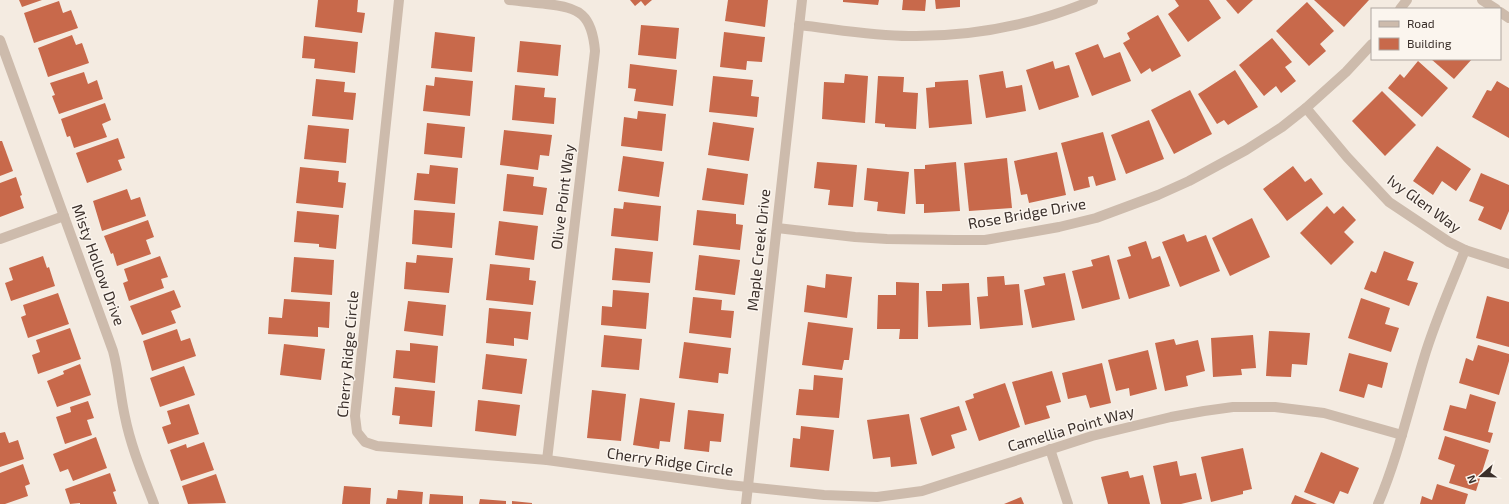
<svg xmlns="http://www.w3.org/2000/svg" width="1509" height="504" font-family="'Exo 2',sans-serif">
<rect width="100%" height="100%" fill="#f4ebe1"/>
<g fill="#c8694b">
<path d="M19,0H42L22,7Z"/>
<path d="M318,0H358L357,12L365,13L362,33L315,27Z"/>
<path d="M630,0H652L645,6L641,1L635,6Z"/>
<path d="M728,0H768L765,27L725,21Z"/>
<path d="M843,0H879L878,5L843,2Z"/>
<path d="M903,0H926L925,11L902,10Z"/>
<path d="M935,0H960V7L936,9Z"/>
<path d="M1175,0H1209L1221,18L1188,42L1168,14L1179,6Z"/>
<path d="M1226,0H1253L1238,14Z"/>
<path d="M1314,0H1369L1344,27Z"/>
<path d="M59,1L63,13L71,10L78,28L34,43L24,13Z"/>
<path d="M1307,2L1334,31L1320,44L1326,51L1309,66L1276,31Z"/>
<path d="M1158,15L1181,56L1152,72L1150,68L1141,74L1123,43L1130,39L1127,33Z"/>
<path d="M641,25L679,28L676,59L638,55Z"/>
<path d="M435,32L475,37L472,72L431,68Z"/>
<path d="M724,32L765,37L762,62L747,61L746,70L720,67Z"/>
<path d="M72,35L76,45L82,43L89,63L48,77L38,48Z"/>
<path d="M304,36L358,42L355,73L314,68L315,59L302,58Z"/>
<path d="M1272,38L1292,62L1285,67L1296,81L1281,93L1276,86L1264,96L1239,65Z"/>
<path d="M520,41L561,45L558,76L517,72Z"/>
<path d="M1098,44L1104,58L1120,52L1131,81L1092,96L1075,53Z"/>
<path d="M1431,59H1472L1454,79Z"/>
<path d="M1053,61L1055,69L1069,65L1079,97L1039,110L1026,70Z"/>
<path d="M1418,61L1448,88L1422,117L1388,88L1400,74L1404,78Z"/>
<path d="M630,64L677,70L673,106L634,101L636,89L628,88Z"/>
<path d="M1235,70L1258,107L1228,125L1224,120L1217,124L1198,94Z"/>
<path d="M1003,71L1006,88L1022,85L1026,111L986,118L979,75Z"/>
<path d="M84,72L88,84L97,80L103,99L59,114L52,96L55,95L50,83Z"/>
<path d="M845,74L868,76L865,123L822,119L824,82L844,83Z"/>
<path d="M713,76L753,80L751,96L759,97L757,117L709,112Z"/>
<path d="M878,76L904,77L903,92L918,93L916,129L885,127V124L875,123Z"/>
<path d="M435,77L473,81L470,116L423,111L426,85L434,86Z"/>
<path d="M316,79L345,82L344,92L356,93L353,120L312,116Z"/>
<path d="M968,80L972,124L929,128L926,88L935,87V82Z"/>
<path d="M1497,81L1509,88V138L1472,117L1487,90L1491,91Z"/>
<path d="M515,85L545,88L544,97L556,98L554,124L512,120Z"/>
<path d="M1190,90L1212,134L1174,154L1151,110Z"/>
<path d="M1382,91L1416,125L1385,156L1352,121Z"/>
<path d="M105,103L111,120L102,124L107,137L74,148L70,136L67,137L61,119Z"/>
<path d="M638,111L666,114L662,151L621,146L624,117L637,119Z"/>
<path d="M1149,120L1164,159L1126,174L1111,135Z"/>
<path d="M713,122L754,128L749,161L708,155Z"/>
<path d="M427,123L465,127L462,158L424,154Z"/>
<path d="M308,125L349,129L346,163L304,159Z"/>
<path d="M504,130L552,135L549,156L540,155L538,170L500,165Z"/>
<path d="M1103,132L1116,180L1096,186L1093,176L1088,177L1090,187L1074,191L1061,143Z"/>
<path d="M118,138L125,158L118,160L122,170L87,183L76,153Z"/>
<path d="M0,141H2L13,171L0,176Z"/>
<path d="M1437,146L1471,169L1456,191L1442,181L1433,195L1413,181Z"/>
<path d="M1057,152L1066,195L1029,203L1027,194L1021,195L1014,161Z"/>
<path d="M623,156L664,162L659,197L618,191Z"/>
<path d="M1007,158L1012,208L969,211L964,163Z"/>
<path d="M817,162L857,165L853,207L828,205L830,190L814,188Z"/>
<path d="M956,162L960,211L924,213V204H916L914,169H925V165Z"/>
<path d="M430,165L458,168L455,204L414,200L417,173L429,174Z"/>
<path d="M1293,166L1305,182L1311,178L1323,194L1287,221L1263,189Z"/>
<path d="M300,167L339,171L338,182L346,183L343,208L296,203Z"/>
<path d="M707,168L748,174L744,205L702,200Z"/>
<path d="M867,168L909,172L905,214L877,211L878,202L864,200Z"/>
<path d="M1481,173L1509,185V211L1501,230L1478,220L1484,207L1469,201Z"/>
<path d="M507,174L534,177L533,186L547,188L543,215L503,211Z"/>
<path d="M16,177L22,195L20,196L24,208L0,217V183Z"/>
<path d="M127,189L131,200L140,197L146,216L102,231L93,201Z"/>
<path d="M624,202L661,206L658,241L611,236L614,208L623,209Z"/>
<path d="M1327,206L1334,214L1343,206L1356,220L1344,232L1354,242L1331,265L1300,233Z"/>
<path d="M414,210L455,213L452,248L412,244Z"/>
<path d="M697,210L736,214V224L743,225L740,250L693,245Z"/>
<path d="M297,211L339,215L336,249L319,247V244L294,242Z"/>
<path d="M1252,218L1270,257L1230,276L1212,238Z"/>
<path d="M148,220L154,237L146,240L151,254L117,266L113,253L111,254L104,236Z"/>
<path d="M499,221L538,226L534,260L495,255Z"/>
<path d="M1184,234L1187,242L1206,235L1220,271L1180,287L1162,242Z"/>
<path d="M1146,241L1152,259L1160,256L1170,286L1129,299L1117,260L1131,256L1128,247Z"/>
<path d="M615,248L653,252L650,283L612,280Z"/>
<path d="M1384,251L1414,262L1407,280L1418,283L1409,306L1364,289L1371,271L1376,273Z"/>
<path d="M417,255L453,258L449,293L404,289L406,262L416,263Z"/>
<path d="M699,255L740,260L735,295L695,290Z"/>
<path d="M1109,255L1120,299L1082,309L1072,271L1093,266L1091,260Z"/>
<path d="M43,256L47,268L49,267L55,286L11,301L5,283L13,280L9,268Z"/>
<path d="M160,256L168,277L161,279L164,288L129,301L123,283L128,281L124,269Z"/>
<path d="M294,257L334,260L332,295L291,292Z"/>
<path d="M490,264L530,268L529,280L536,281L533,305L486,300Z"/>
<path d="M1065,273L1075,320L1032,328L1024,290L1045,285L1043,277Z"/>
<path d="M826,274L852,277L847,318L804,312L807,285L825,288Z"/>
<path d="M1004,276L1005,285L1019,284L1023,325L980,329L977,297L988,296L987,277Z"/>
<path d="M896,282L919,283L918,339H899L900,329H877L878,295H896Z"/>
<path d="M969,283L971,325L928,327L926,291H942V284Z"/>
<path d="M174,290L181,307L171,311L176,323L142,335L130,306Z"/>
<path d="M613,290L649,293L646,329L601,325L602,306L612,307Z"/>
<path d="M58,293L69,324L28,338L21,317L26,315L23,305Z"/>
<path d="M1487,296L1509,302V347L1476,338Z"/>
<path d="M693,297L722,300L721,310L734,311L731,338L689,333Z"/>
<path d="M1361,298L1390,308L1385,324L1399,328L1391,352L1348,338Z"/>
<path d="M284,299L330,302L329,328L318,327V337L268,334L269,317L282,318Z"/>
<path d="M408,301L446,305L443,336L404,331Z"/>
<path d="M489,308L531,312L528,340L514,338V346L486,343Z"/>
<path d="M808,322L853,328L849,360H844L842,370L802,365Z"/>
<path d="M70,328L81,359L38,374L32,355L40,352L36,340Z"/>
<path d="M177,329L181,341L190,338L196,356L152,371L143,341Z"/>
<path d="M1269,331L1310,333L1307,365L1292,364L1291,377L1266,376Z"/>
<path d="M604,335L642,339L639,370L601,367Z"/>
<path d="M1253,335L1256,368L1241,369L1242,375L1213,377L1211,338Z"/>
<path d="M1174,339L1176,345L1198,340L1205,371L1186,376L1188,386L1165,391L1155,343Z"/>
<path d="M684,342L731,348L728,374L719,373L718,383L679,378Z"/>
<path d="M410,343L438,346L435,383L393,378L396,350L410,351Z"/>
<path d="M284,344L325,349L321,380L280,375Z"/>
<path d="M1478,345L1509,354V361L1499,395L1459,383L1466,358L1473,361Z"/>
<path d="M1148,350L1157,389L1130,396L1129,388L1116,391L1108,360Z"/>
<path d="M1349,353L1388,363L1382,388L1368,384L1364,398L1339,391Z"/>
<path d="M486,354L527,359L522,394L482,389Z"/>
<path d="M1102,363L1111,403L1090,408L1086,395L1068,399L1062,373Z"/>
<path d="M80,364L91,395L57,407L47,381L64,374L63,371Z"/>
<path d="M184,366L195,395L160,407L150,378Z"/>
<path d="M1052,371L1061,402L1046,406L1050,418L1025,425L1012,382Z"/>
<path d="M814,375L843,378L839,418L796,415L799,389L813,390Z"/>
<path d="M1005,383L1020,427L979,441L965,401L974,398L973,394Z"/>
<path d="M395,387L435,391L432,427L399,424L400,416L392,415Z"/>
<path d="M592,390L626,394L621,441L587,438Z"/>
<path d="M1470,394L1496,402L1488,432L1493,433L1490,443L1443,430L1450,405L1466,409Z"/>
<path d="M640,398L675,403L670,442L660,441L659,449L633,445Z"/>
<path d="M478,400L520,405L516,436L475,431Z"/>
<path d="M88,401L94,418L87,420L92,435L65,444L56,417L71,412L70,407Z"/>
<path d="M189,404L199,434L168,444L162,427L171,424L167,411Z"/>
<path d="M959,406L967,430L951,435L955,448L932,456L920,418Z"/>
<path d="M688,410L724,414L721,442L710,441L709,452L684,449Z"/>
<path d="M909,414L917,464L891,467L890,457L873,459L867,420Z"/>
<path d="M801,426L834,430L829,471L790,467L793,438L800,439Z"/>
<path d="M5,432L9,443L18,440L24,459L0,467V433Z"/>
<path d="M1445,436L1489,450L1476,491L1449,483L1455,465L1438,459Z"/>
<path d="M96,437L107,468L73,481L68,469L60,472L53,454Z"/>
<path d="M204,442L214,470L181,481L170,450L186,444L187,448Z"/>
<path d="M1243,448L1252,489L1243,491V494L1211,502L1201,457Z"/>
<path d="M1321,452L1359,468L1348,494L1340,491L1334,504L1304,492Z"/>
<path d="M1177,461L1180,476L1196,473L1202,499L1181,504H1161L1153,466Z"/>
<path d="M23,464L30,484L25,486L28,496L5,504H0V473Z"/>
<path d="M1128,471L1130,478L1143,475L1150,504H1108L1101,477Z"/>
<path d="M110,473L116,491L113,492L117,504H80V503L70,504L65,489Z"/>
<path d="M216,474L226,503L188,504L182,486Z"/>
<path d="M1437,484L1468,494L1465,504H1420L1422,496L1432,500Z"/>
<path d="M344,486L371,488L370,504H342Z"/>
<path d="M398,490L423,492L422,504H386L387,498L397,499Z"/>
<path d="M430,494L463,496V504H429Z"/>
<path d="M1295,495L1317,504H1291Z"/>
<path d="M1021,497L1024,504H1004Z"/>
<path d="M480,499L506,501V504H479Z"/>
<path d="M512,501L532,503V504H512Z"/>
</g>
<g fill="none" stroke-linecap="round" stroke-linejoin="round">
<g stroke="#cdbbac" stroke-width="10">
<path d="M399,0L355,416L357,432L365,442L377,446L547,460L729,485L824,495L877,497L922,491L1092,436L1171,417L1204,411L1233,407H1275L1324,413L1402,435"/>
<path d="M509,0C522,1 534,3 546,4C580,7 592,15 595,51L547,460"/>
<path d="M1482,0L1496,9"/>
<path d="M1400,9L1407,0"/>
<path d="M1500,12L1509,18"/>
<path d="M799,25C835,29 872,36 909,36C973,37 1034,25 1093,0"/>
<path d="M0,40L113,351C119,373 120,395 125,417C131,447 143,475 154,504"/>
<path d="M1306,108L1347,157L1389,202L1449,242L1465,250L1509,264"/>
<path d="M777,228L855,237L887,239L955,240H985L1059,227L1096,218L1158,195L1189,181L1246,150L1282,127L1306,108L1346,72L1372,44"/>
<path d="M0,239L64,216"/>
<path d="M1050,449L1068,504"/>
<path d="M746,504L802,0"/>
<path d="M1378,504C1398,457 1409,407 1424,358C1435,321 1451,286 1465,250"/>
</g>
</g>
<g text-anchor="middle" stroke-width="3" stroke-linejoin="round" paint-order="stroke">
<g font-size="15" fill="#3b302b" stroke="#fbf5ee">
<text transform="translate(563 197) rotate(-83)" y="5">Olive Point Way</text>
<text transform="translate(1424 204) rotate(36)" y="5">Ivy Glen Way</text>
<text transform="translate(1027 214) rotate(-10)" y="5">Rose Bridge Drive</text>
<text transform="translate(759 250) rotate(-84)" y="5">Maple Creek Drive</text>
<text transform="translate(98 265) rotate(70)" y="5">Misty Hollow Drive</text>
<text transform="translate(348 354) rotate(-85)" y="5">Cherry Ridge Circle</text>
<text transform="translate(1071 429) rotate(-16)" y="5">Camellia Point Way</text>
<text transform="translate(670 462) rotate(8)" y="5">Cherry Ridge Circle</text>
</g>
</g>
<rect x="1371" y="8" width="130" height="52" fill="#fbf5ee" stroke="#aea6a0"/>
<rect x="1379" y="21" width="20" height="6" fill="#cdbbac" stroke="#aea6a0"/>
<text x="1407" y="28" font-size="12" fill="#3b302b">Road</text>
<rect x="1379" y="38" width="20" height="12" fill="#c8694b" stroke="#aea6a0"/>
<text x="1407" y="48" font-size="12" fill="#3b302b">Building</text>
<g transform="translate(1481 476) rotate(250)" stroke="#fbf5ee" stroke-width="3" paint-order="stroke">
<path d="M0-3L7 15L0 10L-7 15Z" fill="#3b302b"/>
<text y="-6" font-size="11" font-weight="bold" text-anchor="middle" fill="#3b302b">N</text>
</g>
</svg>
